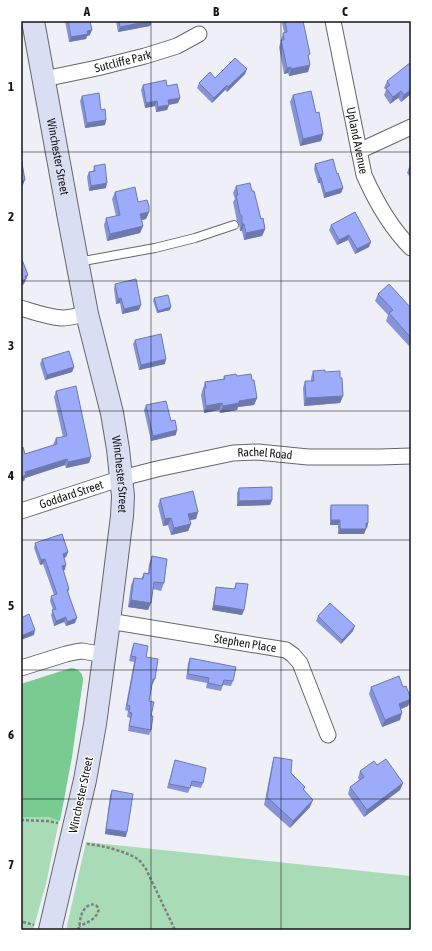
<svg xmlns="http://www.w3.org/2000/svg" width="432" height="951" font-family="'Asap Condensed',sans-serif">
<rect width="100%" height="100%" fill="#eff0f7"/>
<g fill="#aadbb7">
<path d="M70,668C78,668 83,673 83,680L66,787L46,884L33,930H21V684Z"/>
<path d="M86,842L411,876V930H66Z"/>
</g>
<path fill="#7acb92" d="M72,668C79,669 83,674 83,680L72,757L60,821L49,817H21V684Z"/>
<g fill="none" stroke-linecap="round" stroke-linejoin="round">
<defs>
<path id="lane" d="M78,262L155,248L195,238L234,225"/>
<g id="street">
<path id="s1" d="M333,21L364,175C376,202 390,227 411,248"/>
<path id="s2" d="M44,79L97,68L145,56L177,46L199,34"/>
<path d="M359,151L411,127"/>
<path d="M21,308C34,312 48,317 62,318C70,318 79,315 87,314"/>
<path id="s3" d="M21,511L122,478L157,469L233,453L258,452L308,457H380L411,456"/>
<path id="s4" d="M109,621L286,650L293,655L300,663L328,735"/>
<path d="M21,668L66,654L75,652L82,651L105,655"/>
</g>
<g id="secondary">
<path id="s5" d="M33,21L68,213L87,314L112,413L118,449L123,496L122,516L109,621L95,724L85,780L50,930"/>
</g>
</defs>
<use href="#lane" stroke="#66676d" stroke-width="10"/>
<use href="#street" stroke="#66676d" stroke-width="17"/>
<use href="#secondary" stroke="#66676d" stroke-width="24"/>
<g stroke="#7d7e82" stroke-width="2.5" stroke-dasharray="3 2" stroke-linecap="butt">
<path d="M21,820L47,821L58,823"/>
<path d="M87,844C101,845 124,851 136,858C140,860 143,865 146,869L175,930"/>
<path d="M23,922L34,925"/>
<path d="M78,930C81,922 79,912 88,906C91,904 93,904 97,906C98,908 99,910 98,912C96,919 85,924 79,926"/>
</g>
<use href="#lane" stroke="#fff" stroke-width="8"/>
<use href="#street" stroke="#fff" stroke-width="15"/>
<use href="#secondary" stroke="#dadef2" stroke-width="22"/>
</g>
<g fill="#8694d7">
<path d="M65,21H90V35L87,36L86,39L69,42Z"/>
<path d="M116,21H152L150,26L118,32Z"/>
<path d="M282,21H303L310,65L308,72L289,76L288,73L284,74L279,47L281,41V39L284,32L282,23Z"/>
<path d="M245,74L227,92L225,90L212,103L197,88L199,83L215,78Z"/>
<path d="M387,81L411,94L401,102L398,98L390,104L384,95L386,90L384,88Z"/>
<path d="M143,85L167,86L180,98L178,103L169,105L167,110L156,112L155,106L145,108L141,90Z"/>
<path d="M293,95L316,113L323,134L321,141L300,146L290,102Z"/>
<path d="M82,96L101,110L106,120L105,125L85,128L80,101Z"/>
<path d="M411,162V178L407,173Z"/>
<path d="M315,164L337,174L343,188L341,193L324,198L320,183H318L314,169Z"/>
<path d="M94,166L106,188L89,191L87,177L89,172H93Z"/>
<path d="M236,186L252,191L261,219L265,229L262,236L244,240L242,231H240L239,224L237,221L233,202L235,199L233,193Z"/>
<path d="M115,192L138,202L149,212L146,219L142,220L143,226L140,233L107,241L104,225L106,218L116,216L112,199Z"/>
<path d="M331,225L369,247L355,254L348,240L337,245L329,230Z"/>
<path d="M115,284L139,310L122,314L120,303L116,304L114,289Z"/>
<path d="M378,294L411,308V346L410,347L386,321L388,315L375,301Z"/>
<path d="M154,298L170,310L157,313L153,301Z"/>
<path d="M135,340L165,364L139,370L133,344Z"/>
<path d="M42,359L74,367L72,372L45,380L40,364Z"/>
<path d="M313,371L325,372L340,378L343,396L340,403L304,406L303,388L305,381H311V378Z"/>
<path d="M224,376H237L252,380L257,398L254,405L238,407L237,410L220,413L219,410L204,413L201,395L205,382L223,379Z"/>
<path d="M56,391L91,457L89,463L66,468L65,465L25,478L24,481L25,454L53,445L56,438L63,437L54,397Z"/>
<path d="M146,405L171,421L176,435L151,441L144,410Z"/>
<path d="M239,488L272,500L270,505L237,506V493Z"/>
<path d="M160,499L198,512L196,519L190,520L191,524L188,531L171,535L168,525L163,526L158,506Z"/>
<path d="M331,505L368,523L367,528H366L364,534H338V525H330V510Z"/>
<path d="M35,543L68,552L66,557L64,558L65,570H63L69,589L68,593L75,623L66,626L64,622L54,626L51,615L53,610L50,601L51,596L54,595L43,564L40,565L34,548Z"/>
<path d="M152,556L164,583L161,591L153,589L148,610L128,607L131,585L134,578L141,579L144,573H148L149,564Z"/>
<path d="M236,583L244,610L242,615L212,610L215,592L216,587L234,589Z"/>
<path d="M318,616L353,631L341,644L316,621Z"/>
<path d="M134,643L146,657L155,679L153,684H152L149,701L151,716V730L149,735L128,731L130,718L127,717L128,711L125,710L134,662L129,661L132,648Z"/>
<path d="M190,658L233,681L231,686L223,685L221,691L206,688L207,683L186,679L188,663Z"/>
<path d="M371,687H403L411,699L408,706L401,709L400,720L382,727L369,694Z"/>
<path d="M274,757L305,787L304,790L310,807L290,828L264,805L272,764Z"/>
<path d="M175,760L203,783L201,788L191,786L188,793L167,788Z"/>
<path d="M377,765L403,783L400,790L364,817L348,794L350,787L359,780L358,778L360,771Z"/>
<path d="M112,790L126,837L105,834L110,795Z"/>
</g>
<g fill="#6d78af">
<path d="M152,21L150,26L118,32L120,27Z"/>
<path d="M92,30L90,35L87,36L86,39L69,42L71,37L87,31Z"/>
<path d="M310,65L308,72L289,76L291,69Z"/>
<path d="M291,67L288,73L284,74L287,68Z"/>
<path d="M247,69L245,74L227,92L228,87Z"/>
<path d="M227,85L225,90L212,103L214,98Z"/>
<path d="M411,89V94L401,102L404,95Z"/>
<path d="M401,91L398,98L390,104L393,97Z"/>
<path d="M180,98L178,103L166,105L168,100Z"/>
<path d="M157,101L155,106L145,108L146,103Z"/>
<path d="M169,105L167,110L156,112L158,107Z"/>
<path d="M106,120L105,125L85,128L87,123Z"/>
<path d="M323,134L321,141L300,146L303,139Z"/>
<path d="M320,178H321L320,183H318Z"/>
<path d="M25,180L22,187L21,188V181Z"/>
<path d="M107,183L106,188L89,191L91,186Z"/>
<path d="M343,188L341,193L324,198L325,193Z"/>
<path d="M149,212L146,219L138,221L140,214Z"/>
<path d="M242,224H244L242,231H240Z"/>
<path d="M143,226L140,233L107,241L110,234Z"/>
<path d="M265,229L262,236L244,240L246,233Z"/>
<path d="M349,235L348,240L337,245L339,240Z"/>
<path d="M371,242L369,247L355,254L357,249Z"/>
<path d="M28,275L24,284L21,286V281L25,276Z"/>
<path d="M121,298L120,303L116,304L118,299Z"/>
<path d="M141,305L139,310L122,314L124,309Z"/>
<path d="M171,307L170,310L157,313L158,311Z"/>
<path d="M166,359L165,364L139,370L141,365Z"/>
<path d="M74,367L72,372L45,380L47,375Z"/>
<path d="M343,396L340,403L304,406L306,398Z"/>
<path d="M257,398L254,405L238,407L237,410L220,413L223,406L239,401Z"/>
<path d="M222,403L219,410L204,413L206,406Z"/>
<path d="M177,430L176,435L151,441L153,436Z"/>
<path d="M91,457L89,463L66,468L68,462Z"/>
<path d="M67,459L65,465L25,478L24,481L21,482V477L25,472Z"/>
<path d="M272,500L270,505L237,506L239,501Z"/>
<path d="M198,512L196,519L186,521L188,514Z"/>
<path d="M171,518L168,525L163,526L165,519Z"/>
<path d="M331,520H340L338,525H330Z"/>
<path d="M366,523H368L367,528H364Z"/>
<path d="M191,524L188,531L171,535L174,528Z"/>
<path d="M340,529H366L364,534H338Z"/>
<path d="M68,552L66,557L61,559L63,554Z"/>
<path d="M45,559L43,564L40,565L41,560Z"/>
<path d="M66,565L65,570L60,571L62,566Z"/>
<path d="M131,600L151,603L148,610L128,607Z"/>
<path d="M214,605L244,610L242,615L212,610Z"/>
<path d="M66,617L64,622L54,626L56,621Z"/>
<path d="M77,618L75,623L66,626L67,622Z"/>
<path d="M355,626L353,631L341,644L342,640Z"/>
<path d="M35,630L34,635L21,640V636Z"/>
<path d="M411,699L408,706L396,711L399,704Z"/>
<path d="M402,713L400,720L382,727L385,720Z"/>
<path d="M403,783L400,790L364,817L367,810Z"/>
<path d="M313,800L310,807L290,828L293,821Z"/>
<path d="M106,829L127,832L126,837L105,834Z"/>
</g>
<g fill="#9cacfa" stroke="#6d78af">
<path d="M68,21H90L92,30L87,31L88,34L71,37Z"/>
<path d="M119,21H150L120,27Z"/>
<path d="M285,21H303L310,54L308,55L310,65L291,69V67L287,68L281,40H284L283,33L287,32Z"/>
<path d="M235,58L247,69L228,87L227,85L214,98L199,83L210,72L215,78Z"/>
<path d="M411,62V89L404,95L401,91L393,97L386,88L390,85L387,81Z"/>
<path d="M166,80L167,86L177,84L180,98L168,100L169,105L158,107L157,101L146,103L143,85Z"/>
<path d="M311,91L316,113L319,112L323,134L303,139L293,95Z"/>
<path d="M99,93L101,110L105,109L106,120L87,123L82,96Z"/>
<path d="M21,158L25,180L21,181Z"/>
<path d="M333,159L337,174L338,173L343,188L325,193L321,178H320L315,164Z"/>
<path d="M105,164L107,183L91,186L89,172L95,171L94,166Z"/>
<path d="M250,183L252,191H254L261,219L263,218L265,229L246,233L244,224H242V216L240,214L236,195H238L236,186Z"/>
<path d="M135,187L138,202L147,200L149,206V212L140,214L143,226L110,234L106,218L120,215L115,192Z"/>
<path d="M355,212L371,242L357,249L349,235L339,240L331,225Z"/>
<path d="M21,257L28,275L25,276L26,279L21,281Z"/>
<path d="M136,279L141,305L124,309L121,298L118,299L115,284Z"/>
<path d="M389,284L411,308V338L389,313L393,310L378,294Z"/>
<path d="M168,295L171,307L158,311L154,298Z"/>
<path d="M161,334L166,359L141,365L135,340Z"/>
<path d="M69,351L74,367L47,375L42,359Z"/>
<path d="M325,370V372L340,371V378H342L343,396L306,398L305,381H314L313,371Z"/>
<path d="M236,374L237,376L251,374L252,380H254L257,398L239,401V403L223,406L222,403L206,406L204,388H206L205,382L225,379L224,376Z"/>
<path d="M76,386L91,457L68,462L67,459L25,472L26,475L21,477V448L23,447L25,454L57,444L56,438L67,436L56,391Z"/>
<path d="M166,401L171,421L175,420L177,430L153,436L146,405Z"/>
<path d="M272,487V500L239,501V488Z"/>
<path d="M193,491L198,512L188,514L191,524L174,528L171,518L165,519L160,499Z"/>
<path d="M331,505H368V523H366V529H340V520H331Z"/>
<path d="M62,534L68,552L63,554L66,565L62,566L69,589L67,590L77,618L67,622L66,617L56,621L52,610L56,609L51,596L57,594L45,559L41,560L35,543Z"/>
<path d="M152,556L167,559L164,583L154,582L151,603L131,600L134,578L143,579L144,573L149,574Z"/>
<path d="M236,583L248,584L244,610L214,605L216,587L235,589Z"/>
<path d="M330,603L355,626L342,640L318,616Z"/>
<path d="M29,614L35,630L21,636V618Z"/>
<path d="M134,643L148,646L146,657L158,659L155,679H153L149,701L154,702L151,716H153L151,730L129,726L132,713L129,712L130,706L127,705L136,657L131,656Z"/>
<path d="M190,658L236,667L233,681L224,680L222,686L208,683L209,678L188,674Z"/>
<path d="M399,676L403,687L406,686L411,699L399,704L402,713L385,720L371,687Z"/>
<path d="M274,757L292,760L291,773L305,787L303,789L313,800L293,821L267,797Z"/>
<path d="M386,759L403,783L367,810L350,787L364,777L360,771L374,761L377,765Z"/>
<path d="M175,760L206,768L203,783L192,781L190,788L169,784Z"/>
<path d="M112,790L133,794L127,832L106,829Z"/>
</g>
<path fill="none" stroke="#141517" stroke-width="1" stroke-opacity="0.55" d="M151,21V930M281,21V930M21,152H411M21,281H411M21,411H411M21,540H411M21,670H411M21,799H411"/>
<g text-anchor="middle" stroke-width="3" stroke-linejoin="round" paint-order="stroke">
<g font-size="12" fill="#141517" stroke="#fff">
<text dy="4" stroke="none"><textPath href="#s2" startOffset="81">Sutcliffe Park</textPath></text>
<text dy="4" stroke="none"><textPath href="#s1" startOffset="122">Upland Avenue</textPath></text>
<text dy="4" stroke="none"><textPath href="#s5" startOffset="138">Winchester Street</textPath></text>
<text dy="4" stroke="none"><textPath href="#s3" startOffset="252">Rachel Road</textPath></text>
<text dy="4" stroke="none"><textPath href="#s5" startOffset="462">Winchester Street</textPath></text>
<text dy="4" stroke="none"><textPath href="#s3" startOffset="53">Goddard Street</textPath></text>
<text dy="4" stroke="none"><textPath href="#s4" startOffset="138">Stephen Place</textPath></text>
<text transform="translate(81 795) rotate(-78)" y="4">Winchester Street</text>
</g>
</g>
<rect width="432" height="951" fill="none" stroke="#ffffff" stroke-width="44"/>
<rect x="22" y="22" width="388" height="907" fill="none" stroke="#141517" stroke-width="1.5"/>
<g font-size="13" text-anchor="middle" font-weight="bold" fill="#141517">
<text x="87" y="16">A</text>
<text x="216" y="16">B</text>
<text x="345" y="16">C</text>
<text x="11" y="91">1</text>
<text x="11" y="221">2</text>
<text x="11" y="350">3</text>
<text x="11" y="480">4</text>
<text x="11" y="610">5</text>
<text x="11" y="739">6</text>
<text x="11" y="869">7</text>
</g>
</svg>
